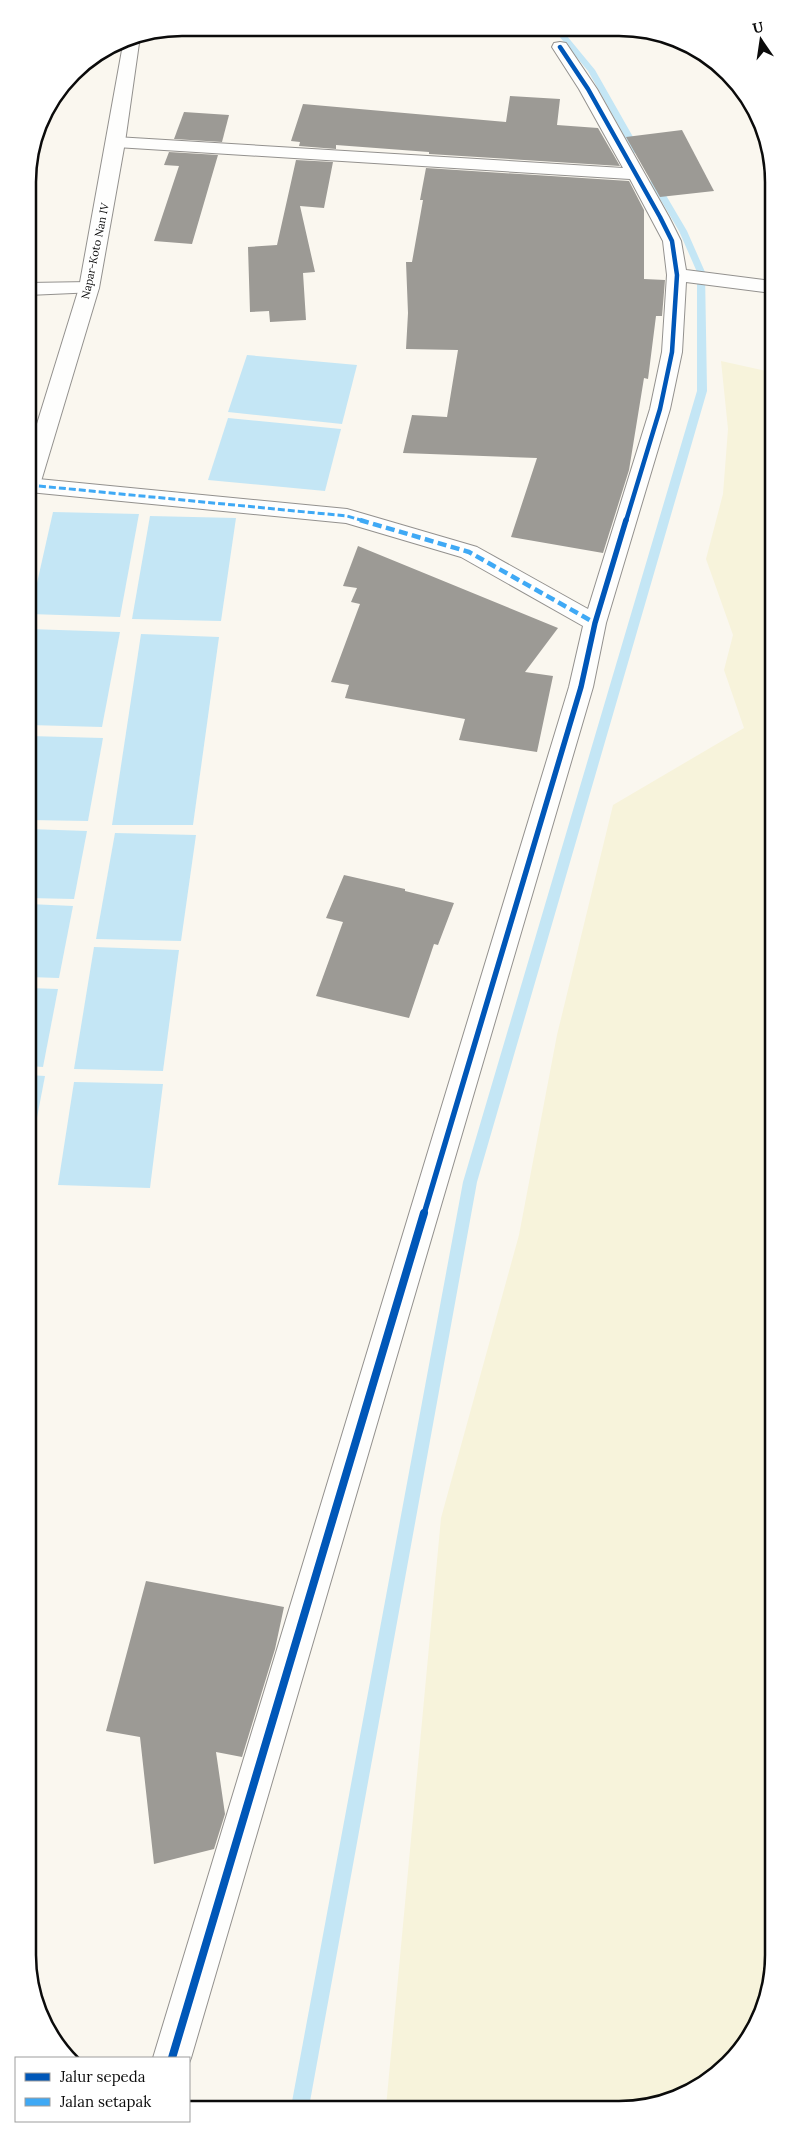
<svg xmlns="http://www.w3.org/2000/svg" width="801" height="2137" font-family="Lora,serif">
<rect width="100%" height="100%" fill="#faf7ef"/>
<path fill="#f7f3db" d="M721,361L771,372L773,1965L762,2014L735,2057L697,2089L649,2106L386,2107L441,1518L519,1235L557,1035L613,805L744,728L724,670L733,635L706,559L723,494L728,429Z"/>
<g fill="#c4e6f5">
<path d="M247,355L357,365L342,424L228,412Z"/>
<path d="M228,418L341,429L325,491L208,480Z"/>
<path d="M53,512L139,514L120,617L30,614Z"/>
<path d="M150,516L236,518L221,621L132,619Z"/>
<path d="M29,629L120,632L102,727L29,725Z"/>
<path d="M141,634L219,637L193,825H112Z"/>
<path d="M29,736L103,738L88,821L29,820Z"/>
<path d="M29,829L87,831L74,899L29,898Z"/>
<path d="M115,833L196,835L181,941L96,939Z"/>
<path d="M29,904L73,906L59,978L29,977Z"/>
<path d="M94,947L179,950L163,1071L74,1069Z"/>
<path d="M29,988L58,989L43,1067L29,1066Z"/>
<path d="M29,1075L45,1076L29,1159Z"/>
<path d="M74,1082L163,1084L150,1188L58,1185Z"/>
</g>
<g fill="none" stroke-linecap="round" stroke-linejoin="round">
<g fill="#c4e6f5" fill-rule="evenodd">
<path d="M554,30H562L595,70L641,151L640,153H634L588,71Z"/>
<path d="M651,180H657L687,231L705,272L707,391L477,1182L309,2107H291L463,1182L697,391V272L679,231L650,182Z"/>
</g>
</g>
<g fill="#9c9a95">
<path d="M510,96L560,99L557,125L598,128L620,166L429,154V152L336,145V149L299,146L300,142L291,141L303,104L506,122Z"/>
<path d="M184,112L229,115L222,142L174,139Z"/>
<path d="M682,130L714,191L660,197L626,137Z"/>
<path d="M169,152L218,155L192,244L154,241L179,166L164,165Z"/>
<path d="M296,160L333,162L324,208L300,206L315,272L303,273L306,320L270,322L269,311L250,312L248,247L277,245Z"/>
<path d="M426,168L629,181L644,210V279L665,280L662,316H656L648,379L644,378L629,470L603,553L511,537L537,458L403,453L412,415L447,417L458,350L406,349L408,313L406,262H412L423,200H420Z"/>
<path d="M358,546L558,628L525,672L553,676L537,752L459,740L465,719L345,698L349,685L331,682L360,604L351,602L357,588L343,586Z"/>
<path d="M344,875L405,889V891L454,903L438,945L434,944L409,1018L316,996L343,922L326,918Z"/>
<path d="M146,1581L284,1607L275,1649L242,1757L216,1752L225,1814L214,1849L154,1864L140,1737L106,1731Z"/>
</g>
<g fill="none" stroke-linecap="round" stroke-linejoin="round">
<defs>
<g id="minor">
<path d="M560,42L566,43L597,89L669,217L681,241L686,270L771,281V293L686,282L682,352L670,409L606,623L593,687L191,2058L189,2063V2058H153L569,687L583,626L461,557L346,523L29,492L28,478L347,509L477,547L588,609L650,409L662,352L667,275L663,241L630,179L116,147L110,146L107,142L110,138L116,137L623,168L579,89L552,47L554,43Z"/>
<path d="M89,282L96,284L99,288L96,292L28,295V283Z"/>
</g>
<path id="tertiary" d="M140,36L125,142L99,288L39,488L36,493L28,495V453L79,288L124,39Z"/>
</defs>
<use href="#minor" stroke="#93918e" stroke-width="2"/>
<use href="#tertiary" stroke="#93918e" stroke-width="2"/>
<use href="#minor" fill="#fefefd" fill-rule="evenodd"/>
<use href="#tertiary" fill="#fefefd" fill-rule="evenodd"/>
<path stroke="#3fa9f5" stroke-width="3" stroke-dasharray="7 3" stroke-linecap="butt" d="M29,485L347,516L364,521"/>
<path stroke="#3fa9f5" stroke-width="4.5" stroke-dasharray="9 4.5" stroke-linecap="butt" d="M360,520L469,552L595,623"/>
<defs>
<path id="cycleway-far2" d="M560,47L588,89L660,217L672,241L677,275L672,352L660,409L626,521"/>
<path id="cycleway-far1" d="M424,1214L581,687L595,623L626,520"/>
<path id="cycleway" d="M172,2058L424,1213"/>
</defs>
<use href="#cycleway-far2" stroke="#fff" stroke-width="6"/>
<use href="#cycleway-far1" stroke="#fff" stroke-width="9"/>
<use href="#cycleway" stroke="#fff" stroke-width="11"/>
<use href="#cycleway-far2" stroke="#0057b8" stroke-width="4.5"/>
<use href="#cycleway-far1" stroke="#0057b8" stroke-width="5.5"/>
<use href="#cycleway" stroke="#0057b8" stroke-width="8"/>
</g>
<g text-anchor="middle" stroke-width="5" stroke-linejoin="round" paint-order="stroke">
<g font-size="11" fill="#0b0b0b" stroke="#fff">
<text transform="translate(95 251) rotate(-78)" y="4">Napar-Koto Nan IV</text>
</g>
</g>
<path d="M0 0H801V2137H0ZM182 36H619A146 146 0 0 1 765 182V1955A146 146 0 0 1 619 2101H182A146 146 0 0 1 36 1955V182A146 146 0 0 1 182 36Z" fill="#fff" fill-rule="evenodd"/>
<path fill="none" stroke="#0b0b0b" stroke-width="2.5" d="M182 36H619A146 146 0 0 1 765 182V1955A146 146 0 0 1 619 2101H182A146 146 0 0 1 36 1955V182A146 146 0 0 1 182 36Z"/>
<rect x="15" y="2057" width="175" height="65" fill="#ffffff" stroke="#9d9d9d"/>
<rect x="25" y="2073" width="25" height="8" fill="#0057b8" stroke="#9d9d9d"/>
<text x="60" y="2082" font-size="15" fill="#0b0b0b">Jalur sepeda</text>
<rect x="25" y="2098" width="25" height="8" fill="#3fa9f5" stroke="#9d9d9d"/>
<text x="60" y="2107" font-size="15" fill="#0b0b0b">Jalan setapak</text>
<g transform="translate(761 40) rotate(347)" stroke="#ffffff" stroke-width="4" paint-order="stroke">
<path d="M0-4L9 19L0 12L-9 19Z" fill="#0b0b0b"/>
<text y="-8" font-size="14" font-weight="bold" text-anchor="middle" fill="#0b0b0b">U</text>
</g>
</svg>
